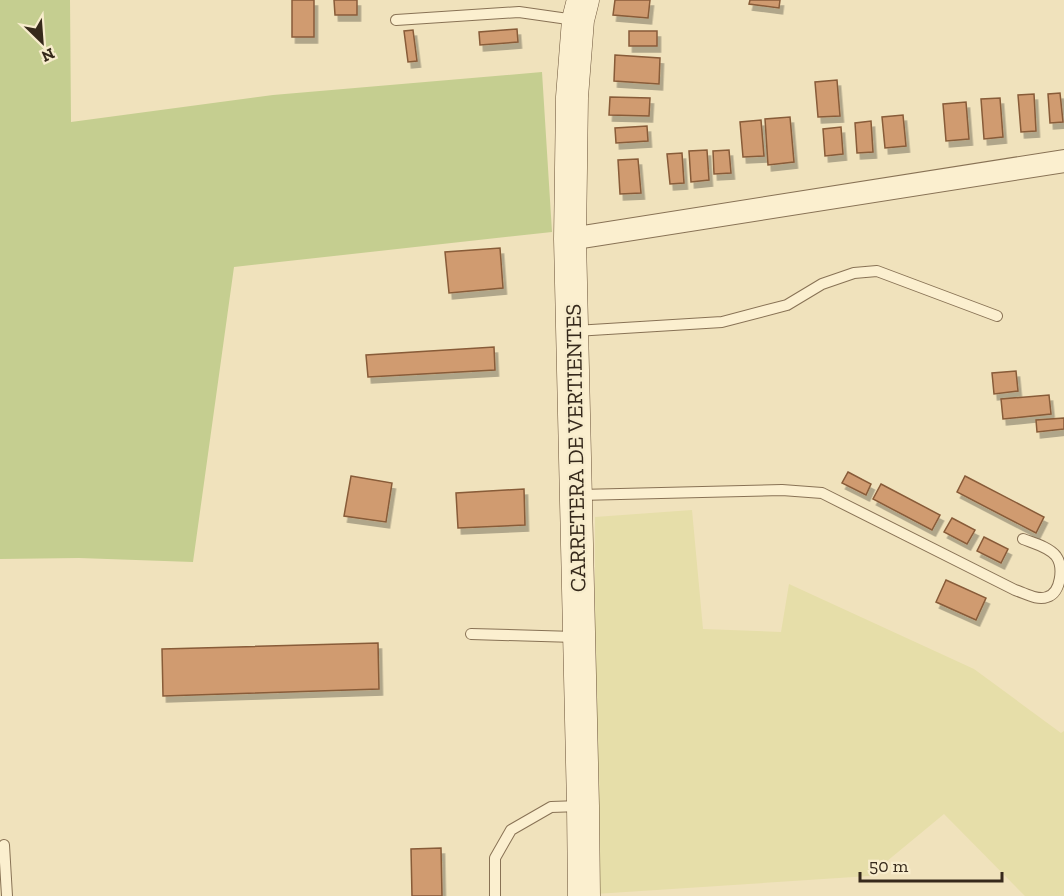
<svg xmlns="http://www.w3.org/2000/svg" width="1064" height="896" font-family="'Zilla Slab',serif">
<defs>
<filter id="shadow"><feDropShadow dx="3.5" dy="6" stdDeviation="0" flood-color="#0004"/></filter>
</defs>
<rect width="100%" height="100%" fill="#f0e2bc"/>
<path fill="#e6dea9" d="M692,510L703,629L781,632L789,584L974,669L1061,733L1064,731V896H1025L944,814L869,876L595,894V517Z"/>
<path fill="#c5ce90" d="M0,0H70L71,122L273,95L542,72L552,232L234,267L193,562L79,558L0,559Z"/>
<g fill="#d09b70" stroke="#885b39" stroke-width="1.5" filter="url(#shadow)">
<rect x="292" y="0" width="22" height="37"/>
<path d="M334,0H357V15H335Z"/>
<path d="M615,0H650L648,18L613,15Z"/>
<path d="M750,0H780L779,8L749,4Z"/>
<path d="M517,29L518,42L480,45L479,32Z"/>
<path d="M413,30L417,61L408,62L404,31Z"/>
<rect x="629" y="31" width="28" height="15"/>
<path d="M615,55L660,58L659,84L614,81Z"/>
<path d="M837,80L840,116L818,117L815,82Z"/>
<path d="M1060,93L1063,122L1050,123L1048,94Z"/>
<path d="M1034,94L1036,131L1021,132L1018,95Z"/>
<path d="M610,97L650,98L649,116L609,115Z"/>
<path d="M1000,98L1003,137L984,139L981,99Z"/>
<path d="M966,102L969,139L946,141L943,104Z"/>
<path d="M903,115L906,146L885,148L882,117Z"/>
<path d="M790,117L794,162L768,165L765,119Z"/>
<path d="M761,120L764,156L743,157L740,122Z"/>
<path d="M871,121L873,152L857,153L855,123Z"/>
<path d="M647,126L648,141L616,143L615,128Z"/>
<path d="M841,127L843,154L825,156L823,129Z"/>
<path d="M707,150L709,180L691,182L689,151Z"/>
<path d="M729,150L731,173L714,174L713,151Z"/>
<path d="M682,153L684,183L670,184L667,154Z"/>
<path d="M638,159L641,193L620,194L618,160Z"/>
<path d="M500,248L503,288L449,293L445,252Z"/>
<path d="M494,347L495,370L368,377L366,355Z"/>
<path d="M1016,371L1018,391L994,394L992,373Z"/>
<path d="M1049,395L1051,414L1003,419L1001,399Z"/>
<path d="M1064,418V429L1037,432L1036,420Z"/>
<path d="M848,472L871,484L866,495L842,483Z"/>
<path d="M351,476L392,483L386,522L344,516Z"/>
<path d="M965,476L1044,517L1036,533L957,492Z"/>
<path d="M881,484L940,515L932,530L873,499Z"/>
<path d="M524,489L525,525L458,528L456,493Z"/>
<path d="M952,518L975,530L967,544L944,532Z"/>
<path d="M984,537L1008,549L1001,563L977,551Z"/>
<path d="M946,580L986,598L976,620L936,602Z"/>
<path d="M378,643L379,689L163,696L162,649Z"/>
<path d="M441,848L442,896H412L411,849Z"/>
</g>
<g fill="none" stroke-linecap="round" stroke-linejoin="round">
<defs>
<g id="service">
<path d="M396,20L519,12L575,20"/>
<path d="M575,331L722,322L787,305L822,284L854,273L877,271L997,316"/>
<path d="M579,495L782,490L822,493L1015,590C1025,593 1037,601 1047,597C1061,593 1064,567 1056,556C1049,547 1033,543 1023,539"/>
<path d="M471,634L575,637"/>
<path d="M4,845L7,896"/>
<path d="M495,896V858L511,830L551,807L580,806"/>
</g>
<path id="minor" d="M570,239L1064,161"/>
<path id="secondary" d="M583,0L578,20L572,97L570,239L583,806L584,896"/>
</defs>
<use href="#service" stroke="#887255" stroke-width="12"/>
<use href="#minor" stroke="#887255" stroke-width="24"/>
<use href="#secondary" stroke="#6a5238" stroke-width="33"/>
<use href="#service" stroke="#fbefcf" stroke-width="10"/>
<use href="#minor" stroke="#fbefcf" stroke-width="22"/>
<use href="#secondary" stroke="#fbefcf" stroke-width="32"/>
</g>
<g text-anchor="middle" stroke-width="5" stroke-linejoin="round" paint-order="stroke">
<g font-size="22" fill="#36291b" stroke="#f7eccc">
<text transform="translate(575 448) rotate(-91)" y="8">CARRETERA DE VERTIENTES</text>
</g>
</g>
<g transform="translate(42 42) rotate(155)" stroke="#f7eccc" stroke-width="4.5" paint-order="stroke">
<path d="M0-4.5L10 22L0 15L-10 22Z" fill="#36291b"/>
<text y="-9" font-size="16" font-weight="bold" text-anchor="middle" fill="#36291b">N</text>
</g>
<path d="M860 872v9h142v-9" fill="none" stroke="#36291b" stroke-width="3"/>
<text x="869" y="872" font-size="18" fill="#36291b" stroke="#f7eccc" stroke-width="4.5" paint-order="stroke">50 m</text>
</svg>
